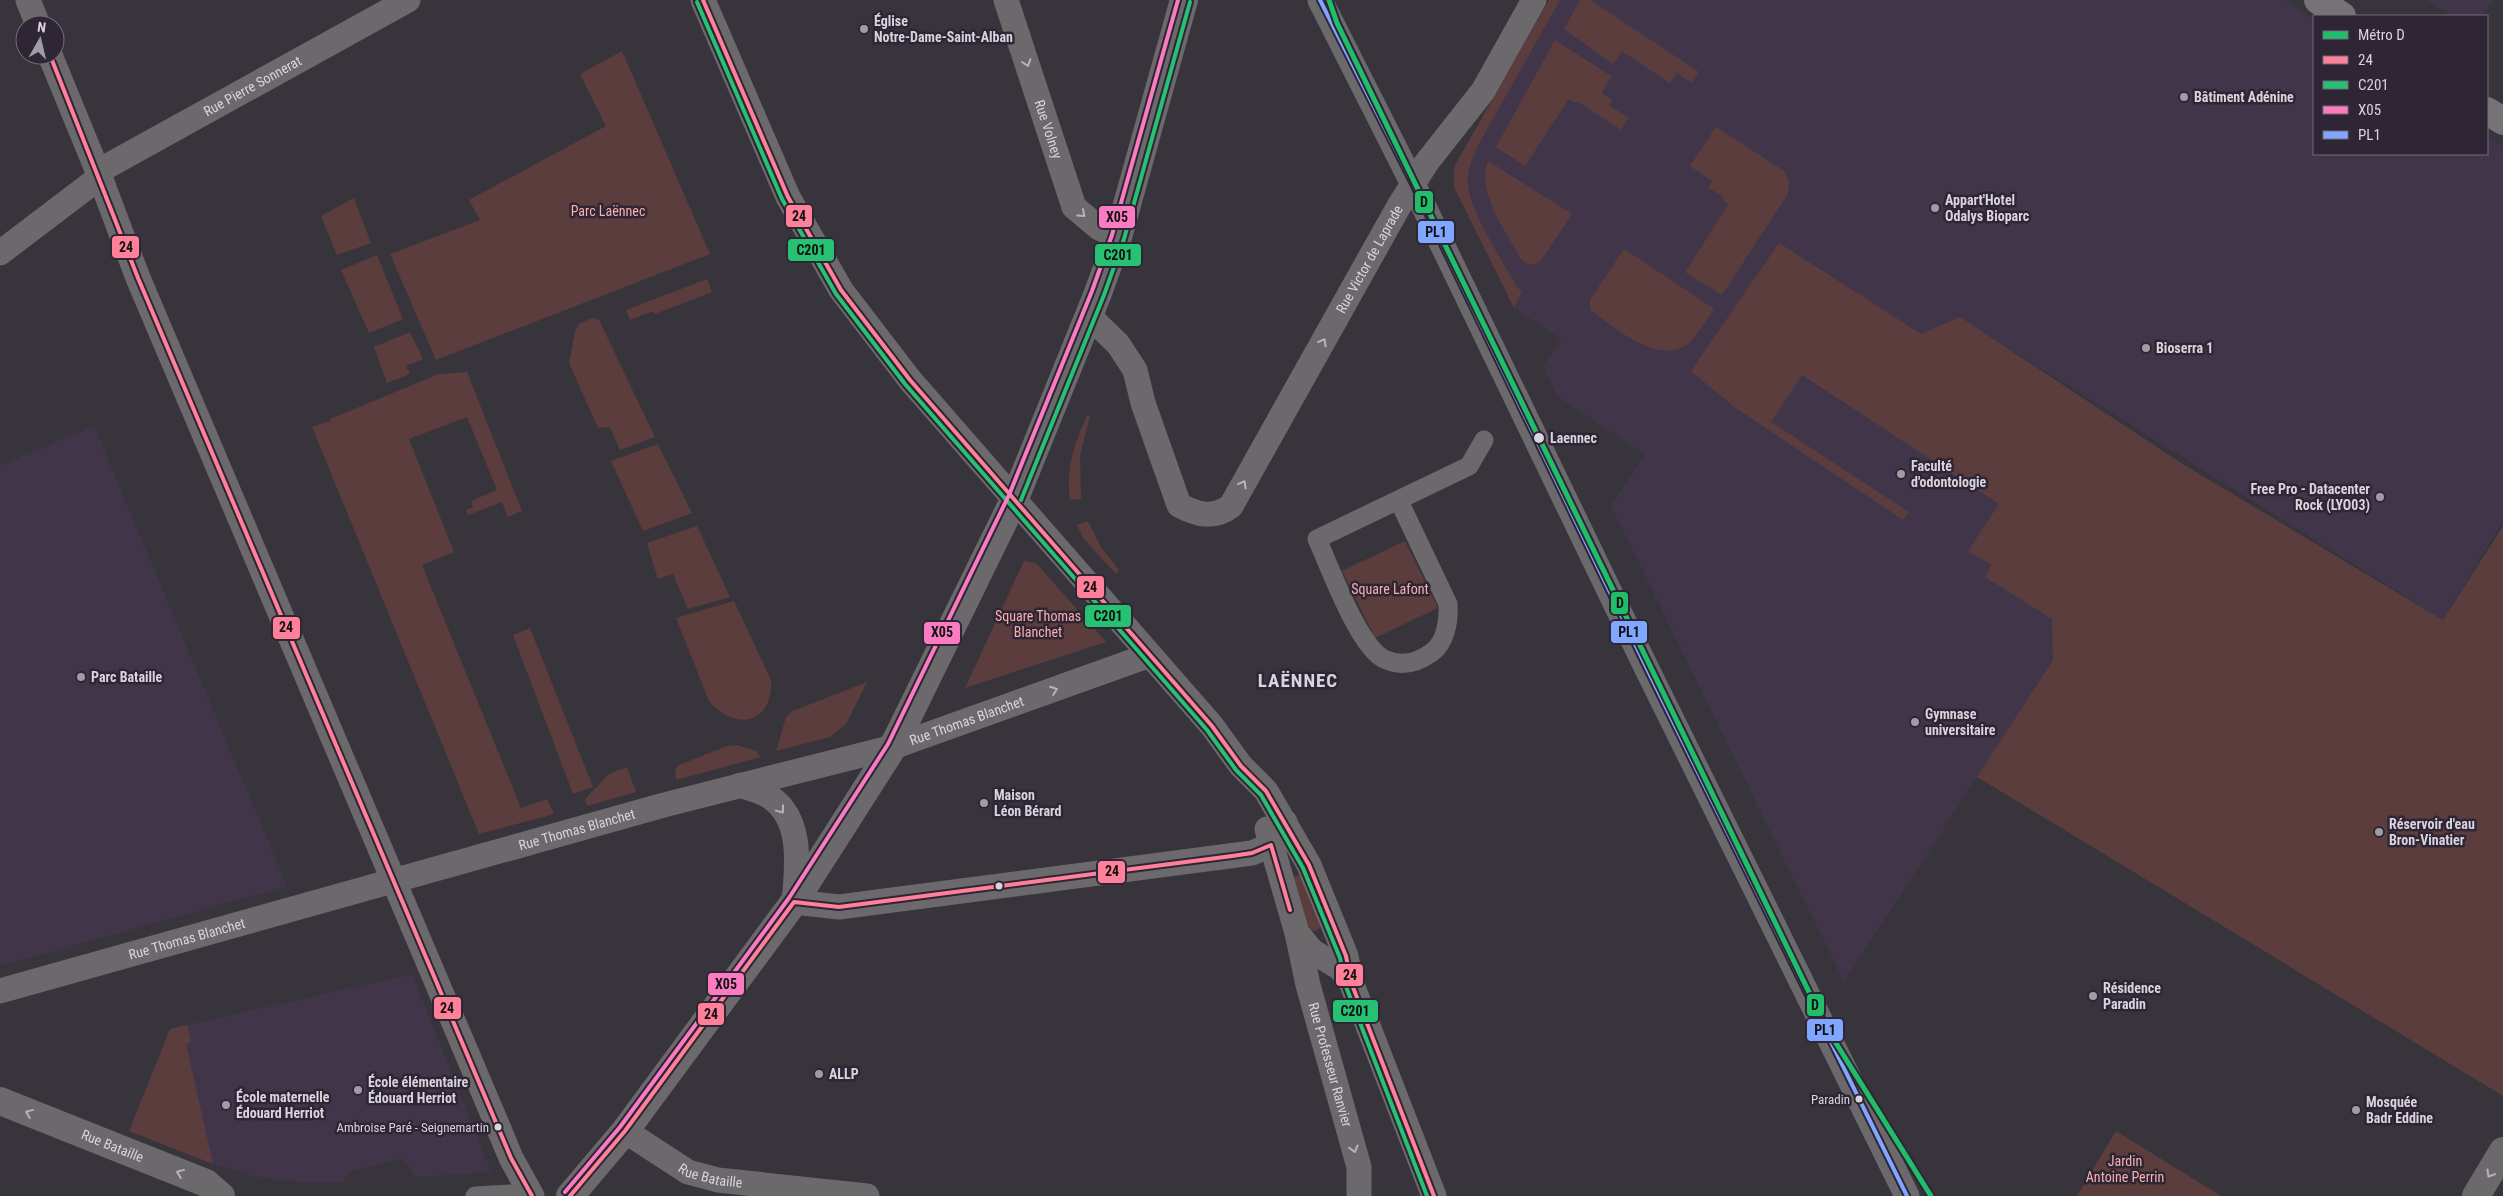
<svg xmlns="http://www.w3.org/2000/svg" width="2503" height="1196" font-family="'Roboto Condensed',sans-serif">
<rect width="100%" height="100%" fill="#38343c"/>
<g fill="#413649">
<path d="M1549,0H2285L2314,20V154H2487V135L2503,146V521L2443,620L1989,336L2181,463L1844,982L1611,506L1645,454L1557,396L1543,366L1561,339L1514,308L1454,187V167Z"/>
<path d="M2427,0H2493L2483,16H2452Z"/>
<path d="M94,426L287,886L0,966V466Z"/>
<path d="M412,974L491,1172L415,1177L410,1167L402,1159L349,1172L342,1182H301L258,1177L213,1164L129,1131L170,1029Z"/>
</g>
<g fill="#5b3d3e">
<path d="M1549,0H1560L1477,147C1472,159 1466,172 1468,185C1471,214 1503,261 1517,287L1522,292L1514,308L1454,187V167Z"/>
<path d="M1580,0H1590L1699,72L1692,83L1677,73L1670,83L1622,51L1613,64L1564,29Z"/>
<path d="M1555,40L1611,76L1602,93L1613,101L1609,106L1629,117L1621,130L1577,101L1576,103L1569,99L1525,166L1496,147Z"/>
<path d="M622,51L710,254L436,360L390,254L480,220L469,200L606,126L580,74Z"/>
<path d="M1716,127L1784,171L1789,182L1788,194L1722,295L1685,272L1729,204L1722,200L1724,197L1709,188L1712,181L1690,166Z"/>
<path d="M1488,161L1572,214L1540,262C1532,266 1528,265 1521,259C1507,233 1475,191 1488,161Z"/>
<path d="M354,198L371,243L337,255L321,216Z"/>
<path d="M1779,243L1921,334L1960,317L2181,463L2443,620L2503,526V1096L1977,777L2053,660L2052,619L1985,577L1991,565L1968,551L1999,504L1802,375L1771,422L1909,512L1903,520L1733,406L1691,371Z"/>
<path d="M1624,249L1714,309C1707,319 1700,331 1692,340C1663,371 1615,327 1590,310V300Z"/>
<path d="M377,255L403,319L369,333L341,270Z"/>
<path d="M707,279L712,292L655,314L653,311L630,320L626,310Z"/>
<path d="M592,318L599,320L655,437L620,450L610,427L598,428L569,363L575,332L579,324Z"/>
<path d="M410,332L423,359L406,366L410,374L387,383L374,347Z"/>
<path d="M467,372L522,511L508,517L502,502L468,515L466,510L473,507L471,501L497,490L467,417L409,439L454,552L422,565L521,808L547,799L554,814L479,834L312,427L331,421L330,419L439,374Z"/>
<path d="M1087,415L1090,416L1080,455L1081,499L1070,500C1066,466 1074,446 1087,415Z"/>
<path d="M658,444L692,513L643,531L611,461Z"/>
<path d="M1088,521L1101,547L1119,570L1116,574L1084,539L1077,525Z"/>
<path d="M697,526L730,597L688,609L673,574L658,579L647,543Z"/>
<path d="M1405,541L1438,608L1375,638L1342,571Z"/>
<path d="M1024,561L1036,563L1106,642L965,688Z"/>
<path d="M734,601L771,680C773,724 736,732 709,701L676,618Z"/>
<path d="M530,628L593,787L573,794L513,635Z"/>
<path d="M867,682L846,724L830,737L776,751L786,717L793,711Z"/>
<path d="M737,745L756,751L761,757L676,780L675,770L679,765L727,746Z"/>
<path d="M627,767L636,792L587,806L585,799L609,774Z"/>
<path d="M1307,873L1323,925L1317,930L1311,932L1306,929L1292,877Z"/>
<path d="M187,1025L191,1042L186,1044L213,1164L129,1131L170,1029Z"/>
<path d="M2116,1131L2221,1196H2077Z"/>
</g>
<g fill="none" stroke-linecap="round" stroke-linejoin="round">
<g stroke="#6c696c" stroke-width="19">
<path d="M1399,501L1448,604C1449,620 1446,643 1431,653C1417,663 1401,667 1384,659C1358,646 1330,567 1317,539L1469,466L1484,440"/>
<path d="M475,1196L531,1193"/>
</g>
<g stroke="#6c696c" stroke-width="25">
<path d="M28,0L38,25"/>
<path d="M703,0L788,197L841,290L910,380L1212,726L1241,766L1266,791L1309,865L1346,956L1351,982L1434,1196"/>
<path id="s1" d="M1006,0L1074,207L1099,228L1118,237"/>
<path d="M1320,0L1413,184L1645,665L1907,1196"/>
<path d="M50,55L100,177L138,278L499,1129L511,1158L532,1196"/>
<path id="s2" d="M0,253L100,177L104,168L408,0"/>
<path id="s3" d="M1089,316L1118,344L1135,370L1143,403L1179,505C1197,515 1214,519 1231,506L1399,206L1427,162L1483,91L1534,0"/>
<path d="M741,785C750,789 762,791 770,797C804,820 797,868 794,902L839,907L1252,853L1271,845L1285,822"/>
<path d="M1267,829L1297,933L1312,951L1340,968L1351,982"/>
<path id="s4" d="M1297,933L1308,985L1359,1167V1196"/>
<path id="s5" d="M0,991L664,805L893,747L1150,655"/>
<path id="s6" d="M625,1131L688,1172L718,1180L867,1196"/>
</g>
<g stroke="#6c696c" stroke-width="28">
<path id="s7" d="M0,1101L206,1183L221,1196"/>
<path d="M570,1196L625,1131L794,902L893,747L1015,498L1098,293L1118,237L1184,0"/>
<path d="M2476,1196L2503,1151"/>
</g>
<g stroke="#777277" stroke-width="28">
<path d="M2318,0L2342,16"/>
<path d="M2487,111L2503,121"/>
</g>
<defs>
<g id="bus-1">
<path d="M703,0L788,197L841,290L910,380L1212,726L1241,766L1266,791L1309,865L1346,956L1351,982L1434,1196"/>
<path d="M50,55L138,278L511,1158L532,1196"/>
<path d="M570,1196L625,1131L794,902L839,907L1232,856L1252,853L1271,845L1290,910"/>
</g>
<g id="bus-2">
<path d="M697,2L782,199L836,294L905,384L1207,730L1236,770L1261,795L1303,868L1340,958L1345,984L1427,1196"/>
<path d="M1021,500L1104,295L1124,239L1190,2"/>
</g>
<path id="bus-3" d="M565,1192L620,1127L789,898L888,744L1009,495L1092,291L1112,235L1178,0"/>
<path id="bus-4" d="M1320,0L1413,184L1645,665L1907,1196"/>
</defs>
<use href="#bus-1" stroke="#2f2635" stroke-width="8"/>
<use href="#bus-2" stroke="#2f2635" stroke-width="8"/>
<use href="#bus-3" stroke="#2f2635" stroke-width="8"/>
<use href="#bus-4" stroke="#2f2635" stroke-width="8"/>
<use href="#bus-1" stroke="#ff8098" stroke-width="4"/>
<use href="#bus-2" stroke="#26c172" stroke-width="4"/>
<use href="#bus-3" stroke="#fa7bc1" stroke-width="4"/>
<use href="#bus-4" stroke="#80a6ff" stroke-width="4"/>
<defs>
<path id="metro-1" d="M1329,0L1337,23L1826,1027L1931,1196"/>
</defs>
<use href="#metro-1" stroke="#2f2635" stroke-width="9"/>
<use href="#metro-1" stroke="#20be6b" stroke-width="5"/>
</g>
<defs><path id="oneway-chevron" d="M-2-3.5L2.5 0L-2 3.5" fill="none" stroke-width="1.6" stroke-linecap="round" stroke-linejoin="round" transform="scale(1.25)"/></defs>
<g stroke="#b8b3bb">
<use href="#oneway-chevron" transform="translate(1027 63) rotate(72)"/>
<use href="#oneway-chevron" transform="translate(1082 214) rotate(42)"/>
<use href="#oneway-chevron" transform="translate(1323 342) rotate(-61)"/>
<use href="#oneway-chevron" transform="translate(1243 484) rotate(-61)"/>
<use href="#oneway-chevron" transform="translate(1054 690) rotate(-20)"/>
<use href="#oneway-chevron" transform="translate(781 810) rotate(53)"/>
<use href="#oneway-chevron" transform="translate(29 1113) rotate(-158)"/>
<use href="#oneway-chevron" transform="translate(1354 1149) rotate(75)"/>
<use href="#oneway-chevron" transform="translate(180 1173) rotate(-158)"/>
<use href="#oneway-chevron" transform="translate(2490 1174) rotate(121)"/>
</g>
<g fill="#a19ba5" stroke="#2f2635" stroke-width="2">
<circle cx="864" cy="29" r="5"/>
<circle cx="2184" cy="97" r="5"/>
<circle cx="1935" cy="208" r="5"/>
<circle cx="2146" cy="348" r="5"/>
<circle cx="1901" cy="474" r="5"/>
<circle cx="2380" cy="497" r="5"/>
<circle cx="81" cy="677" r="5"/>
<circle cx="1915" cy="722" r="5"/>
<circle cx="984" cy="803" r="5"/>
<circle cx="2379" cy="832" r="5"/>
<circle cx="2093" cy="996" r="5"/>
<circle cx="819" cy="1074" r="5"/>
<circle cx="358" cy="1090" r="5"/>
<circle cx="226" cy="1105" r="5"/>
<circle cx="2356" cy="1110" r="5"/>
</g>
<g fill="#d9d3dd" stroke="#2f2635" stroke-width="2">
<circle cx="1539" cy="438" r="6"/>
<circle cx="999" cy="886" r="4.5"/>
<circle cx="1859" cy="1099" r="4.5"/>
<circle cx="498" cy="1127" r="4.5"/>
</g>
<g text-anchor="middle" stroke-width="5" stroke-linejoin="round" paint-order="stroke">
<g font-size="13" fill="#d9d3dd" stroke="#2f2635" text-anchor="end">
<text x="1850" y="1104">Paradin</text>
<text x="489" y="1132">Ambroise Paré - Seignemartin</text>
</g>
<g font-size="14" font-weight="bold" fill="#d9d3dd" stroke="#2f2635" text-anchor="start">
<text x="874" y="26">Église<tspan x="874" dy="16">Notre-Dame-Saint-Alban</tspan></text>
<text x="2194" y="102">Bâtiment Adénine</text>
<text x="1945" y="205">Appart'Hotel<tspan x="1945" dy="16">Odalys Bioparc</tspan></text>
<text x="2156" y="353">Bioserra 1</text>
<text x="1911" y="471">Faculté<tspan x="1911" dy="16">d'odontologie</tspan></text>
<text x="2370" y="494" text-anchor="end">Free Pro - Datacenter<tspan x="2370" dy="16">Rock (LYO03)</tspan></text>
<text x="91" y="682">Parc Bataille</text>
<text x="1925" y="719">Gymnase<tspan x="1925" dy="16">universitaire</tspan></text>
<text x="994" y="800">Maison<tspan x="994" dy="16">Léon Bérard</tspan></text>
<text x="2389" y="829">Réservoir d'eau<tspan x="2389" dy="16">Bron-Vinatier</tspan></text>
<text x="2103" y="993">Résidence<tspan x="2103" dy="16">Paradin</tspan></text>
<text x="829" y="1079">ALLP</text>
<text x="368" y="1087">École élémentaire<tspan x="368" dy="16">Édouard Herriot</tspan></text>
<text x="236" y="1102">École maternelle<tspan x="236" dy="16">Édouard Herriot</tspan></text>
<text x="2366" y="1107">Mosquée<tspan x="2366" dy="16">Badr Eddine</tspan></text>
</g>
<g font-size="14" fill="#d9d3dd" stroke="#2f2635">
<text dy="5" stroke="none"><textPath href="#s2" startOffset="305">Rue Pierre Sonnerat</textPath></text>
<text dy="5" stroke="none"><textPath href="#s1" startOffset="136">Rue Volney</textPath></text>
<text dy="5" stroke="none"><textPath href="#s3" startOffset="552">Rue Victor de Laprade</textPath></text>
<text dy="5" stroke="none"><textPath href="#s5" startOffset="1004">Rue Thomas Blanchet</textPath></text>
<text dy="5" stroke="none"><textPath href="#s5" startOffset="599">Rue Thomas Blanchet</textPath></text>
<text dy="5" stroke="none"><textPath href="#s5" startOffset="194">Rue Thomas Blanchet</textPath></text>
<text dy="5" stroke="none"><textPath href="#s4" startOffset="136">Rue Professeur Ranvier</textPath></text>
<text dy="5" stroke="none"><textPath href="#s7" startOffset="121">Rue Bataille</textPath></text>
<text dy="5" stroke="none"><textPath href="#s6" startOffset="98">Rue Bataille</textPath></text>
</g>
<g font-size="14" fill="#f9afae" stroke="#2f2635">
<text x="608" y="216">Parc Laënnec</text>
<text x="1390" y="594">Square Lafont</text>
<text x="1038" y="621">Square Thomas<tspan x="1038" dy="16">Blanchet</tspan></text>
<text x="2125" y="1166">Jardin<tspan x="2125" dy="16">Antoine Perrin</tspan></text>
</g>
<g font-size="14" font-weight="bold" fill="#d9d3dd" stroke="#2f2635" text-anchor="start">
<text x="1550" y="443">Laennec</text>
</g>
<g font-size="19" font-weight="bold" letter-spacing="1" fill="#d9d3dd" stroke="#2f2635">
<text x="1298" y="687">LAËNNEC</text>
</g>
</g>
<g stroke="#2f2635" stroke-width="2">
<rect x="1414" y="190" width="20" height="24" rx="5" fill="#20be6b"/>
<rect x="785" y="204" width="28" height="24" rx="5" fill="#ff8098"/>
<rect x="1098" y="205" width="38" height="24" rx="5" fill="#fa7bc1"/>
<rect x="1417" y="220" width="38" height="24" rx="5" fill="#80a6ff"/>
<rect x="111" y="235" width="29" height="24" rx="5" fill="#ff8098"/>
<rect x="787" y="238" width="48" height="24" rx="5" fill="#26c172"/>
<rect x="1094" y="243" width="48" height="24" rx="5" fill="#26c172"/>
<rect x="1076" y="575" width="29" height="24" rx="5" fill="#ff8098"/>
<rect x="1610" y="591" width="19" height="24" rx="5" fill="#20be6b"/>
<rect x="1084" y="604" width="48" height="24" rx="5" fill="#26c172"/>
<rect x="272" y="616" width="29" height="24" rx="5" fill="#ff8098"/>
<rect x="1610" y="620" width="38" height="24" rx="5" fill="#80a6ff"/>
<rect x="923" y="621" width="38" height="24" rx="5" fill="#fa7bc1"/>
<rect x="1097" y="860" width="29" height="24" rx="5" fill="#ff8098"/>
<rect x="1335" y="963" width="29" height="24" rx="5" fill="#ff8098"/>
<rect x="707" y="972" width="38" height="24" rx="5" fill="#fa7bc1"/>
<rect x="1806" y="993" width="19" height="24" rx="5" fill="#20be6b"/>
<rect x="433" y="996" width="29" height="24" rx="5" fill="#ff8098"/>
<rect x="1332" y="999" width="47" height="24" rx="5" fill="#26c172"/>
<rect x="697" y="1002" width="28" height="24" rx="5" fill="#ff8098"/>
<rect x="1806" y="1018" width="38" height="24" rx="5" fill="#80a6ff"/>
</g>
<g font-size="14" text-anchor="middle" font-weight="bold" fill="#111">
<text x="1424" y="207">D</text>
<text x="799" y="221">24</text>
<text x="1117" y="222">X05</text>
<text x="1436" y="237">PL1</text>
<text x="126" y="252">24</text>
<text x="811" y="255">C201</text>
<text x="1118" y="260">C201</text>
<text x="1090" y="592">24</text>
<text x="1620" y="608">D</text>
<text x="1108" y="621">C201</text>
<text x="286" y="632">24</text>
<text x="1629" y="637">PL1</text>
<text x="942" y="637">X05</text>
<text x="1112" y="876">24</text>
<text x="1350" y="980">24</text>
<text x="726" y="989">X05</text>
<text x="1815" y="1010">D</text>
<text x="447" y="1013">24</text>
<text x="1355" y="1016">C201</text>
<text x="711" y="1019">24</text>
<text x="1825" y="1035">PL1</text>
</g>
<rect x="2313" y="15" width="175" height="140" fill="#2f2635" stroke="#736b78"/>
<rect x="2323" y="31" width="25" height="8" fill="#20be6b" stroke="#736b78"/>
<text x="2358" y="40" font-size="15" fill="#d9d3dd">Métro D</text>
<rect x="2323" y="56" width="25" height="8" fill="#ff8098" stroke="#736b78"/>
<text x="2358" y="65" font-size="15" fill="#d9d3dd">24</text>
<rect x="2323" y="81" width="25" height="8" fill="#26c172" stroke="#736b78"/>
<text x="2358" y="90" font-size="15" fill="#d9d3dd">C201</text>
<rect x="2323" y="106" width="25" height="8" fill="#fa7bc1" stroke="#736b78"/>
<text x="2358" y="115" font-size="15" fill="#d9d3dd">X05</text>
<rect x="2323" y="131" width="25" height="8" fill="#80a6ff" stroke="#736b78"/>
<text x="2358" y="140" font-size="15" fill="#d9d3dd">PL1</text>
<g transform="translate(40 40) rotate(8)"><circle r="24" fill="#2f2635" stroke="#736b78"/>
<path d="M0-4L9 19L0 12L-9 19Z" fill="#a19ba5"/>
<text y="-8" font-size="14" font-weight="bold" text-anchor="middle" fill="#d9d3dd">N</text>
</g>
</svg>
